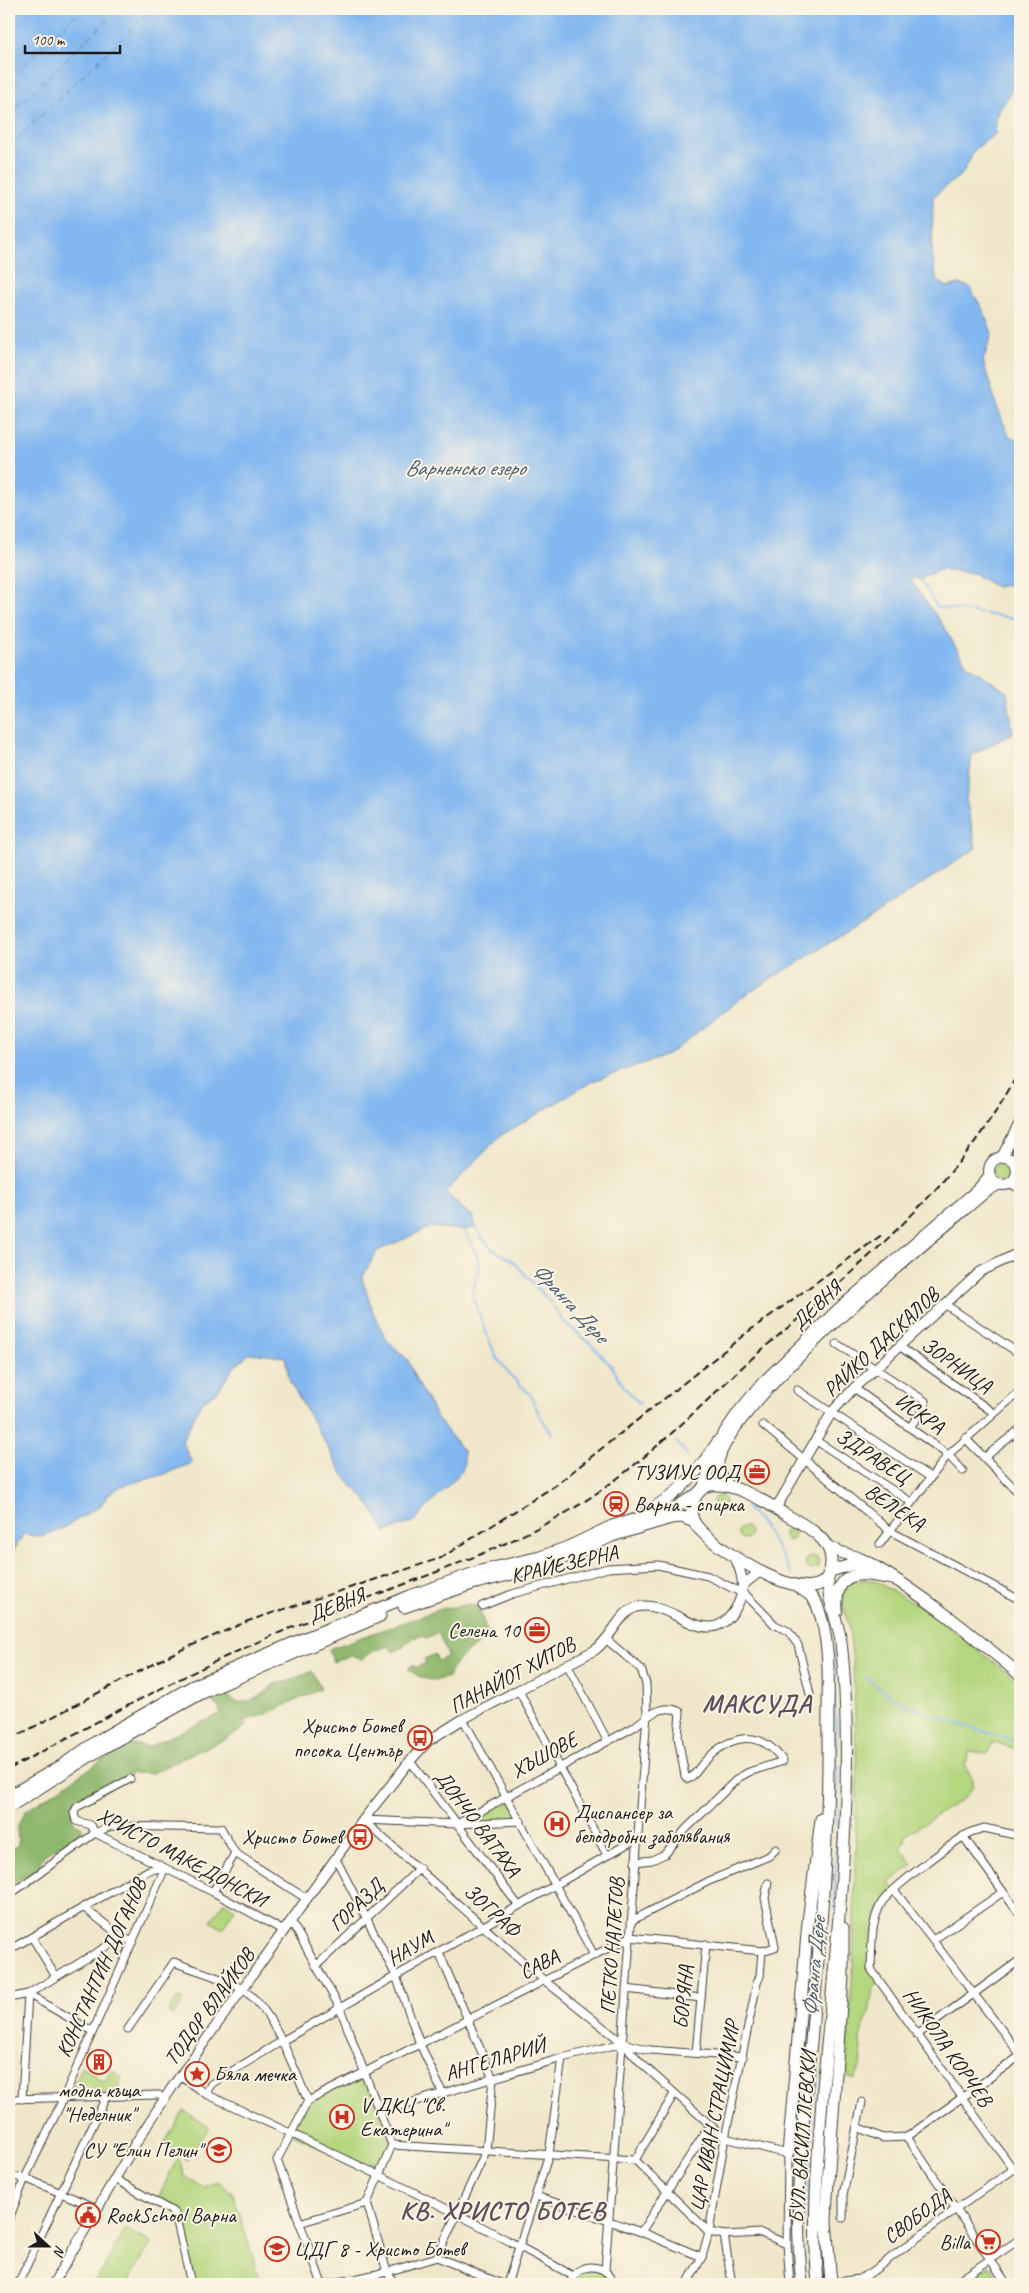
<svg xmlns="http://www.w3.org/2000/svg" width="1029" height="2293" font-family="Caveat,sans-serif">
<rect width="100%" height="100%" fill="#fcf5e5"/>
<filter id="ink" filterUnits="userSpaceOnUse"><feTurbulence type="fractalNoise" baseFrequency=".02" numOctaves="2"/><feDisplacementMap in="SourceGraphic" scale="10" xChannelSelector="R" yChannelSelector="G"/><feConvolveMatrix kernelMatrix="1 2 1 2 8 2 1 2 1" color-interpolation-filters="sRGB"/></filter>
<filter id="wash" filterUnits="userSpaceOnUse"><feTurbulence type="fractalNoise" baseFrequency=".0096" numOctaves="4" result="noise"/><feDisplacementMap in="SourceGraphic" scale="20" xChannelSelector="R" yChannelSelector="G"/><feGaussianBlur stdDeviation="1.12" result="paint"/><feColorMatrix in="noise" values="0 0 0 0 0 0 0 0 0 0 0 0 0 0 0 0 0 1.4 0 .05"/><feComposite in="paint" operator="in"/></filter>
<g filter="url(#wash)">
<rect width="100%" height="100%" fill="#f0e7ca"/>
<g fill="#b4d67e" stroke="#68794d">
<circle cx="1003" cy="1172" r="10"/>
<circle cx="719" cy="1502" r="6"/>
<circle cx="744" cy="1533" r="6"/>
<circle cx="789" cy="1535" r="5.5"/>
<circle cx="812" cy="1563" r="7"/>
<path d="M865,1579L877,1582L931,1613L1020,1683V1750L993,1742L988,1754L970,1751L965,1765L973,1780V1787L964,1798L904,1836L905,1841L900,1847L913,1864L889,1883L894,1890L877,1913L871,1969L880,1982L873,1989L869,2013L863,2028L860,2039L862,2063L855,2079L845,2076L853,1967L857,1777L853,1664L849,1628L842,1600L843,1593L852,1582Z"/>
<path d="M507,1796L521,1821L457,1824Z"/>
<path d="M224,1902L235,1909L222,1929L211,1921Z"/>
<path d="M178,1997L184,2001L173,2016L168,2012Z"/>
<path d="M82,2067L104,2082L112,2070L122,2078L116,2093L70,2095Z"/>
<path d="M365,2073L392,2145L378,2175L291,2133L305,2105Z"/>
<path d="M184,2111L209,2127L188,2160L163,2145Z"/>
<path d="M177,2159L180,2161L184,2176L204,2187L218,2182L233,2193L261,2284H194L180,2216L186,2214L159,2196Z"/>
<path d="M126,2229L151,2243L127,2284H94Z"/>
<path d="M989,2266L1002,2284H964Z"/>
<path d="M598,2267L614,2284H570L578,2272Z"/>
</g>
<g fill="#8fb76d" stroke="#566a44">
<path d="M470,1604L478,1606L489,1637C471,1650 457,1655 448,1677C431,1683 421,1679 408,1669L413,1664L415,1668L426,1663L424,1659L435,1654L438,1661L448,1656L438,1632L427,1638L421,1636L413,1638L400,1649L393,1652L389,1646L374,1651L362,1659L351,1655L333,1662L329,1649L441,1609Z"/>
<path d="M312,1671L321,1689L266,1714L244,1721L246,1726C232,1739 210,1745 193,1753C178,1759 165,1768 150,1774C143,1771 138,1775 131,1773L126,1780L88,1799L81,1800L72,1808L71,1813L74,1823L81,1826L83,1830L82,1835C70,1844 49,1848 43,1857C41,1859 40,1864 39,1868L9,1887V1851L18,1845L17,1826L26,1811L128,1743L148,1747L220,1714L219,1708L212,1702C219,1694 229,1694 235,1702C250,1703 265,1696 274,1684L286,1682Z"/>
</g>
<path fill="#82b7f0" stroke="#4f6a86" d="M9,9H1020V78L997,114L995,134L975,149L963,173L933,197L932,254L937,281L948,287L959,284L969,287L981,306L992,333L983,361L997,407L1009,436L1020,441V579L1016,583L996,587L973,573L939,570L920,579L909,578L940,621L967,665L1007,692L1013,733L972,755L966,799L976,848L880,912L745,995L668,1055L593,1081L500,1136L446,1192L461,1208L473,1216L476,1227L464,1230L431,1227L377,1251L362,1278L373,1312L386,1339L408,1360L414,1376L437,1418L463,1451L464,1462L462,1471L414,1521L386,1532L366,1500L347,1481L290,1382L285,1357L250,1353L233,1368L219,1390L201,1403L182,1441L192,1463L162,1475L121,1486L108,1495L101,1505L64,1528L40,1536L24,1534L9,1558Z"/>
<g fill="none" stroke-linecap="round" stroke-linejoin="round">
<g stroke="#82b7f0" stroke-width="2">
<path d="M920,579L937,607L1020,619"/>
<path d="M476,1227L479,1234L493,1250L512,1260L551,1303L564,1322L591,1344L612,1367L624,1387L640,1404"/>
<path d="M464,1230L473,1246L480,1265L472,1294L485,1330L496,1357L512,1377L530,1394L539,1414L552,1434"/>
<path d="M676,1441L687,1455"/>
<path d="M746,1507C769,1530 777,1548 792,1575"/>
<path d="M866,1677C908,1717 967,1724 1020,1743"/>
<path d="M834,1911L838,1805L834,1651"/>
<path d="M812,2284C803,2214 811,2142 819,2072"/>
</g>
<g stroke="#455a71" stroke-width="1" stroke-dasharray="6 5" stroke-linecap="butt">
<path d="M9,80L81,9"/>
<path d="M9,115L119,9"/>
<path d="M9,147L152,9"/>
</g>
</g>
</g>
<g filter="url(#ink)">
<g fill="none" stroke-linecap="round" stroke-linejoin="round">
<defs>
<g id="minor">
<path d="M946,1305L1020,1354"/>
<path d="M837,1344L925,1401V1407L910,1427"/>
<path d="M899,1346L994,1413"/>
<path d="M854,1388L948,1455L963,1471"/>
<path d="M797,1390L930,1477"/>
<path d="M763,1425L890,1531L1020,1600"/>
<path d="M965,1438L1020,1494"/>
<path d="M815,1440L911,1502"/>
<path d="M984,1458L1020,1429"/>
<path d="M880,1544L948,1455L1020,1391"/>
<path d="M482,1606L512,1594L608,1568L658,1565L708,1576L746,1595L775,1625L788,1631L798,1645L810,1694"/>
<path d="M567,1664L607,1740"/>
<path d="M518,1689L607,1855"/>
<path d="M463,1719L594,1955"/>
<path d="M410,1761L518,1905"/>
<path d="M130,1779L77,1807L74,1813L76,1821L91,1825L95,1833L213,1892L284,1931"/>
<path d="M363,1820L545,1981L623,2043L641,2063L725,2138L788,2154L787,2244L790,2284"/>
<path d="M364,1820L457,1824L521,1821"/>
<path d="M457,1824L634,1727C646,1717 664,1702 680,1712L678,1737L685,1776L688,1779C695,1776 699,1767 704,1762C729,1735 760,1727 783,1761L749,1772L738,1778L686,1829L665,1854L652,1860L635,1862"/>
<path d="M963,1836L1020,1915"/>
<path d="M336,1859L396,1976L420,2044L443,2094"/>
<path d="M894,1890L1020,2054"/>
<path d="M213,1892L235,1853"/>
<path d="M9,1895L95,1833L111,1826L221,1828L235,1853L307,1899"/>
<path d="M83,1907L122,1937L133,1942"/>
<path d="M291,1921L340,2008L392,2145L367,2203L299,2223"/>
<path d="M631,1921L709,1881L769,1856L776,1849"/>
<path d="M32,1937L56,1977"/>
<path d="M933,1940L1003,1892"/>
<path d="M9,1950L149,1870L164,1868"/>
<path d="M316,1966L420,1868"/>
<path d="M626,1989L701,1998"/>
<path d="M9,1998L28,1994L122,1937"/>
<path d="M128,2029L174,1962C196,1971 222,1977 242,1989C273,2007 294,2069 308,2101"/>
<path d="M917,2035L1020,1960"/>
<path d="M696,2053L706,1944"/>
<path d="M180,2076L206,2094C330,2151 454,2209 573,2276"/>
<path d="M206,2094L211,2084L282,2041L636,1839"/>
<path d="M9,2099L159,2095"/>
<path d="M22,2099L28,1994L92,2031"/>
<path d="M379,2112L562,2058L623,2043L650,2050L743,2057"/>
<path d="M857,2127L883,2138L907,2137L1020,2056"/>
<path d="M907,2137L1007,2284"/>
<path d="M392,2145L635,2160L709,2232L724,2235L761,2233L787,2244"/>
<path d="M635,2160L674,2094"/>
<path d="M1013,2169L871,1969C872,1948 870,1924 881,1904C888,1890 955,1841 971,1832L984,1828L1020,1836"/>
<path d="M9,2176L25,2178L97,2208"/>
<path d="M115,2179L175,2213L191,2284"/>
<path d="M536,2196L641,2232L702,2257"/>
<path d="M367,2203L387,2272L395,2284"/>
<path d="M843,2218V2195L862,2102"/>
<path d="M9,2219L25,2178L63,2099L165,1868"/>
<path d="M641,2232L710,2125"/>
<path d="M724,2235L732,2284"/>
<path d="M437,2257L486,2151L493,2079L439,1952"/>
<path d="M605,2270L647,1715L646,1684L641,1669L607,1640"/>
<path d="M828,2283L859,2279L869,2274L956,2209L1020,2165"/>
<path d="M18,2284L106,2097"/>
<path d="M322,2284L277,2160L308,2101L630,1937L762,1951L775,1947L765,1898L768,1883"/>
<path d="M329,2284L387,2272L437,2257L502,2284"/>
<path d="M507,2284L549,2154L562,2058"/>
<path d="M570,2284C577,2261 607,2262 614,2284"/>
<path d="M687,2284L702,2257L709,2232L725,2138L757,1983L760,1976L762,1951"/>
<path d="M954,2284L1020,2239"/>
</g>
<g id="tertiary">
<path d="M1017,1172L1020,1174"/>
<path d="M1009,1184L1020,1186"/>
<path d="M776,1508L832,1412L854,1388L980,1272L1020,1252"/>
<path d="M743,1585L761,1571"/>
<path d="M53,2284L137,2141L173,2086L363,1820L410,1761L428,1741L463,1719L595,1650C611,1639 620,1611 637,1607C672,1597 710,1659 738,1604C746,1587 742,1572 734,1556"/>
</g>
<g id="secondary">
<circle cx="1003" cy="1171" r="14"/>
<path d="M1002,1157L1020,1123"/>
<path d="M1015,1164L1020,1147"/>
<path d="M703,1487L719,1440L738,1412L763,1382L838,1309L978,1189L989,1176"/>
<path d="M732,1488C726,1482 718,1475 718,1466C721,1408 936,1235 987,1191L998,1185"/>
</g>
<g id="primary">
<path d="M827,1546C840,1554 856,1555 869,1563C923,1594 973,1635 1020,1675"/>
<path d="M830,1571L851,1565L866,1566"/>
</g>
<g id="trunk">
<path d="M710,1485C735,1483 763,1500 783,1513C800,1523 830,1536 831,1559C834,1628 712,1548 696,1525C686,1511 694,1490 710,1485Z"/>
<path d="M647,1511C680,1495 700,1469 719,1440"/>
<path d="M798,1587C806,1592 813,1596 817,1605C833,1645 827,1694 828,1736C829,1839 820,1940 811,2042C803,2123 793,2204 802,2284"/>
<path d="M404,1607L472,1584L536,1568L574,1554L612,1536L641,1527L671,1518L682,1517L694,1522"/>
<path d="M837,1611C834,1567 862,1573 893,1579"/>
<path d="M9,1796L61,1766L97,1741L193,1686L305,1638L410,1596L480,1571L540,1557L568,1547L612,1526L675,1508L696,1495"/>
<path d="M9,1807L101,1749L200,1694L380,1616"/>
<path d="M788,2154L808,1922L821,1819"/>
<path d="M831,2283L826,2221L827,2196L843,1977V1928"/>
<path d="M818,2284C812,2218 818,2153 823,2088C832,1991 843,1894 846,1797C847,1745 847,1692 841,1642C838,1619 826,1599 828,1575"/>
</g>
</defs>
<use href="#minor" stroke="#3c3a36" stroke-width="9"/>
<use href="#tertiary" stroke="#3c3a36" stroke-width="11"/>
<use href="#secondary" stroke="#3c3a36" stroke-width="12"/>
<use href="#primary" stroke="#3c3a36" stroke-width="13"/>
<use href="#trunk" stroke="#3c3a36" stroke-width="13"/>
<use href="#minor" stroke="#fff" stroke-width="7"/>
<use href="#tertiary" stroke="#fff" stroke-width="9"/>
<use href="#secondary" stroke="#fff" stroke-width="10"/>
<use href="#primary" stroke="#fff" stroke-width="11"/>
<use href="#trunk" stroke="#fff" stroke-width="11"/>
<g stroke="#1c1c1c" stroke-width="2" stroke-dasharray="8 4" stroke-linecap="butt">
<path d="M9,1740L172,1654L248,1621L441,1558L556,1485L749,1331L883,1234"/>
<path d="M9,1769C107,1717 204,1662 308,1621C395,1586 487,1558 569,1511C631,1474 682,1424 734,1375C758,1352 784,1331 810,1309C890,1239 972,1165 1020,1069"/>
</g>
<defs>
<path id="minor-bridge" d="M817,2284H827"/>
</defs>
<use href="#minor-bridge" stroke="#3c3a36" stroke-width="9" stroke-linecap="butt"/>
<use href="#minor-bridge" stroke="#fff" stroke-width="7"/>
</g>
</g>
<defs>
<symbol id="office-ring" viewBox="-11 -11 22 22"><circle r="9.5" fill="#fcf5e5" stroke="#c8321e" stroke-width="1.5"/><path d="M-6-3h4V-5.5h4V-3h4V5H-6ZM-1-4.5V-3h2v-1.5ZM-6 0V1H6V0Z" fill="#c8321e"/></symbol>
<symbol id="station-ring" viewBox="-11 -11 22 22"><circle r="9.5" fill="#fcf5e5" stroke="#c8321e" stroke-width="1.5"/><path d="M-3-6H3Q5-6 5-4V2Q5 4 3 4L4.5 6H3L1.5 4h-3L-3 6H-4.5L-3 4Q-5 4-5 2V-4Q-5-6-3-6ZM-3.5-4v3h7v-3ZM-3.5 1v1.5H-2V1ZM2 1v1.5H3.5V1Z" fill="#c8321e"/></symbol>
<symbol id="bus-ring" viewBox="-11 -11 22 22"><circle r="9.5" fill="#fcf5e5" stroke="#c8321e" stroke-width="1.5"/><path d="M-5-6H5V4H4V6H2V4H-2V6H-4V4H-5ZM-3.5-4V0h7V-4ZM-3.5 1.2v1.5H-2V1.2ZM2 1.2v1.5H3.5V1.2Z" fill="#c8321e"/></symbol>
<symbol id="hospital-ring" viewBox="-11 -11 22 22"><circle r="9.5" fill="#fcf5e5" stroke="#c8321e" stroke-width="1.5"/><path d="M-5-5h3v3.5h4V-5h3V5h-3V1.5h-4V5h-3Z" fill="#c8321e"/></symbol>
<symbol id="building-ring" viewBox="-11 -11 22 22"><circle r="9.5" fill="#fcf5e5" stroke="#c8321e" stroke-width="1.5"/><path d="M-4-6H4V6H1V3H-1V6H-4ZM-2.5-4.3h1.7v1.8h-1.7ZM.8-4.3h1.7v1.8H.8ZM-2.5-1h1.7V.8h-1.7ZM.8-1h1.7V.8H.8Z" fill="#c8321e"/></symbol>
<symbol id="sight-ring" viewBox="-11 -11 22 22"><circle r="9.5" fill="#fcf5e5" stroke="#c8321e" stroke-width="1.5"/><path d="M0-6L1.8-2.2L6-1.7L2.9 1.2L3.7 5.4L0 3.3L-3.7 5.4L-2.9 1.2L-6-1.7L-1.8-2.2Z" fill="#c8321e"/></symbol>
<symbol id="school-ring" viewBox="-11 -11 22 22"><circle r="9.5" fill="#fcf5e5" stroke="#c8321e" stroke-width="1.5"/><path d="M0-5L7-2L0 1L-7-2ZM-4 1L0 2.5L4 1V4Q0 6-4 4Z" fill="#c8321e"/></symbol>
<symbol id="civic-ring" viewBox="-11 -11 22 22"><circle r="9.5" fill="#fcf5e5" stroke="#c8321e" stroke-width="1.5"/><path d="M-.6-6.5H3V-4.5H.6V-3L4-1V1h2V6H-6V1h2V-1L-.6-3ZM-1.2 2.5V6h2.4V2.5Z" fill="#c8321e"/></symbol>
<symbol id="supermarket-ring" viewBox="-11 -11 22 22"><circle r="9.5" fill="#fcf5e5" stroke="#c8321e" stroke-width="1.5"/><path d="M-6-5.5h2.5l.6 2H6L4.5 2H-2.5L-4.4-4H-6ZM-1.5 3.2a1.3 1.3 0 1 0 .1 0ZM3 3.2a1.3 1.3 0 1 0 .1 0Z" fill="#c8321e"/></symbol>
</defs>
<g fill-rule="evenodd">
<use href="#office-ring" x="743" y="1458" width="28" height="28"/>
<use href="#station-ring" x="602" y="1490" width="28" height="28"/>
<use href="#office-ring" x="523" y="1616" width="28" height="28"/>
<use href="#bus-ring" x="406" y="1724" width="28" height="28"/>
<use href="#hospital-ring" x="543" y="1810" width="28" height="28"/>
<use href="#bus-ring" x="346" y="1823" width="28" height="28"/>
<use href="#building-ring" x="85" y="2048" width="28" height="28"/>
<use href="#sight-ring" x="183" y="2060" width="28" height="28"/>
<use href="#hospital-ring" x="328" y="2103" width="28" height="28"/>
<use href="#school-ring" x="205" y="2136" width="28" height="28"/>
<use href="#civic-ring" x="74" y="2201" width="28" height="28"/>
<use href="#supermarket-ring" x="974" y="2228" width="28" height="28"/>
<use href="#school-ring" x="263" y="2235" width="28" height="28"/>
</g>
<g text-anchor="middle" stroke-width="4" stroke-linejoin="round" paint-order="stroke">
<g font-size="21" fill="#1c1c1c" stroke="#fcf5e5">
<text transform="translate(816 1305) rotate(-43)" y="7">ДЕВНЯ</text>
<text transform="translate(881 1342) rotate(-43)" y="7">РАЙКО ДАСКАЛОВ</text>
<text transform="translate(957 1365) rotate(35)" y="7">ЗОРНИЦА</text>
<text transform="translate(920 1413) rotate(35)" y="7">ИСКРА</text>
<text transform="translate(873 1456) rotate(33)" y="7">ЗДРАВЕЦ</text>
<text transform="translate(895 1507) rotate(34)" y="7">ВЕЛЕКА</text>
<text transform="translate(564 1564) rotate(-13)" y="7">КPAЙEЗEPНA</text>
<text transform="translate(336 1605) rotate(-22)" y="7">ДЕВНЯ</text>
<text transform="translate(512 1675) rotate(-28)" y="7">ПАНАЙОТ ХИТОВ</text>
<text transform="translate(544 1755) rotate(-29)" y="7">ХЪШОВЕ</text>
<text transform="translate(478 1823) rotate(53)" y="7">ДОНЧО ВАТАХА</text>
<text transform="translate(182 1857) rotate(28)" y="7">ХРИСТО МАКЕДОНСКИ</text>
<text transform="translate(356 1905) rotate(-43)" y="7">ГОРАЗД</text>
<text transform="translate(492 1910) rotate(42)" y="7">ЗОГРАФ</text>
<text transform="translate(612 1946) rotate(-86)" y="7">ПЕТКО НАПЕТОВ</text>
<text transform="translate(410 1948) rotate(-30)" y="7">НАУМ</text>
<text transform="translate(539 1964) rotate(-27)" y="7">САВА</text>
<text transform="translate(101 1968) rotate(-66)" y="7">КОНСТАНТИН ДОГАНОВ</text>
<text transform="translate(683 1997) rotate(-85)" y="7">БОРЯНА</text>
<text transform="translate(209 2007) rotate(-54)" y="7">ТОДОР ВЛАЙКОВ</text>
<text transform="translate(948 2047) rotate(55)" y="7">НИКОЛА КОРЧЕВ</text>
<text transform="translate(495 2059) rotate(-17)" y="7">АНГЕЛАРИЙ</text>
<text transform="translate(714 2116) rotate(-79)" y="7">ЦАР ИВАН СТРАЦИМИР</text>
<text transform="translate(802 2137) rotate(-86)" y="7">БУЛ. ВАСИЛ ЛЕВСКИ</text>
<text transform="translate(917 2216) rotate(-36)" y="7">СВОБОДА</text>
</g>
<g font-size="21" fill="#1c1c1c" stroke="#fcf5e5" text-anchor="end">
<text x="740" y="1479">ТУЗИУС ООД</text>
<text x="634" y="1511" text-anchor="start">Варна - спирка</text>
<text x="520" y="1637">Селена 10</text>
<text x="402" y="1733">Христо Ботев<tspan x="402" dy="24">посока Център</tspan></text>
<text x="574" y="1819" text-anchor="start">Диспансер за<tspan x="574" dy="24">белодробни заболявания</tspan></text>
<text x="342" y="1844">Христо Ботев</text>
<text x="214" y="2081" text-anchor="start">Бяла мечка</text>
<text x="99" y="2097" text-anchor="middle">модна къща<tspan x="99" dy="24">"Неделник"</tspan></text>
<text x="360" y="2112" text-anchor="start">V ДКЦ "Св.<tspan x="360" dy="24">Екатерина"</tspan></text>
<text x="202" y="2157">СУ "Елин Пелин"</text>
<text x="106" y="2222" text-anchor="start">RockSchool Варна</text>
<text x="970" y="2249">Billa</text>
<text x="294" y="2256" text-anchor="start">ЦДГ 8 - Христо Ботев</text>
</g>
<g font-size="22" font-style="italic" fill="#455a71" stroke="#fcf5e5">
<text x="465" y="475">Варненско езеро</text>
<text transform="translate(571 1302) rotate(47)" y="8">Франга Дере</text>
<text transform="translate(813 1967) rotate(-85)" y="8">Франга Дере</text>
</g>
<g font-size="26" font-weight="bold" letter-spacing="1" fill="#5d4f5b" stroke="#fcf5e5">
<text x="757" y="1712">МАКСУДА</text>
<text x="503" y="2219">КВ. ХРИСТО БОТЕВ</text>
</g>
</g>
<rect width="1029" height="2293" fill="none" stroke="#fcf5e5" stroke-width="30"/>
<g transform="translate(48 2246) rotate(111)" stroke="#fcf5e5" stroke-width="4" paint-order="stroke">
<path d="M0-4L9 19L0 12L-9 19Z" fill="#1c1c1c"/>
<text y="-8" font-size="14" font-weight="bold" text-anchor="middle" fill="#1c1c1c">N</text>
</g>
<path d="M25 45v8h95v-8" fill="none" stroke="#1c1c1c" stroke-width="2.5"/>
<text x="32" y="45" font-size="15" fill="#1c1c1c" stroke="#fcf5e5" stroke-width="4" paint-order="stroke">100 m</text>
</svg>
